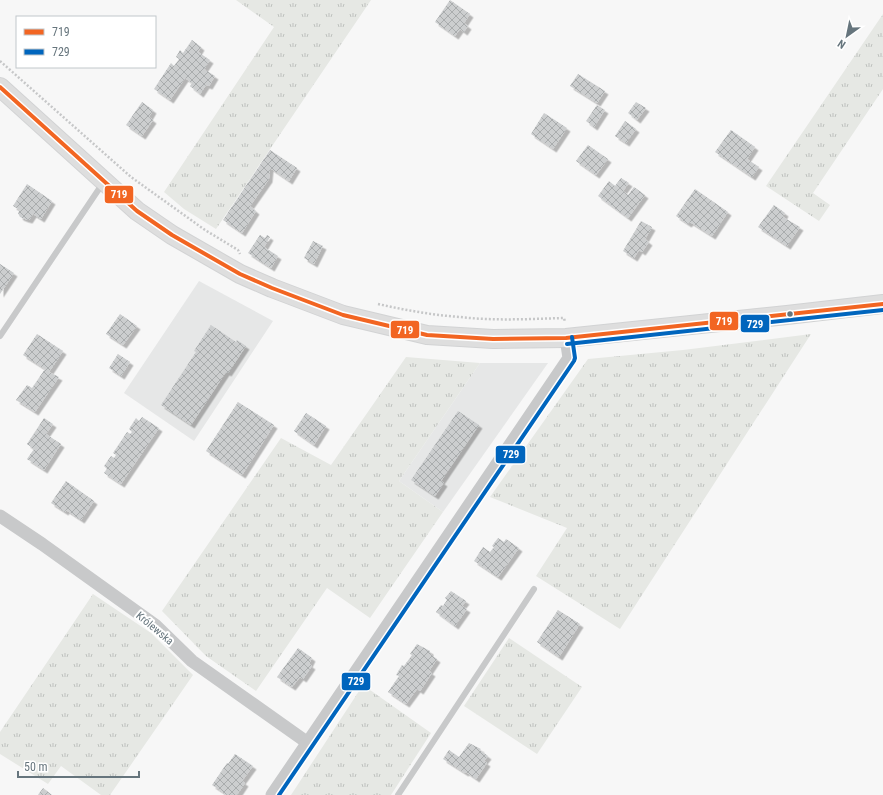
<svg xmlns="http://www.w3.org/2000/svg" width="883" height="795" font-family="'Roboto Condensed',sans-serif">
<defs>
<pattern id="grass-tufts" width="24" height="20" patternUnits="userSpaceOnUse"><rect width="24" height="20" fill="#e6e8e4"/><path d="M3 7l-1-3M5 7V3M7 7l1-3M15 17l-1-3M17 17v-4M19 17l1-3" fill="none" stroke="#bec1be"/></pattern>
<pattern id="building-cross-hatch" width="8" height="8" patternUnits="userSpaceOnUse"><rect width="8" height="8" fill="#cccecf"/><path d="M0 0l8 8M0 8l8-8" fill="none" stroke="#a9acad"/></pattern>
<filter id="shadow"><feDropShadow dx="3.5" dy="3.5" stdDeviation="0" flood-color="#0004"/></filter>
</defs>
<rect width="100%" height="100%" fill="#f7f7f7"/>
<g fill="#e6e7e7">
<path d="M199,281L273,321L194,441L124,393Z"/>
<path d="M480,363H548L443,512L399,481Z"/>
</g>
<g fill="url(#grass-tufts)">
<path d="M236,0H371L216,229L184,209L164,192L274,27Z"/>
<path d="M883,14V89L813,193L830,205L819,221L766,186Z"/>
<path d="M811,334L620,629L536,576L567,528L490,497L588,359L683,350Z"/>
<path d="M406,357L480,363L399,481L443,512L370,618L327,588L256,691L206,656L162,611L281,438L331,465Z"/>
<path d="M93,594L151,633L193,675L110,795H101L61,766L48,784L0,754V732Z"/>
<path d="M509,638L582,687L537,754L464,706Z"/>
<path d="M363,685L431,733L391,795H291Z"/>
</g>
<g fill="url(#building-cross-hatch)" filter="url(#shadow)">
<path d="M450,0L470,14L464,23L468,26L464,32L460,29L455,36L435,22Z"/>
<path d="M192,40L201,47L198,52L210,60L204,69L215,76L209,86L206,85L200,94L190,86L192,83L185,78L170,100L154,89L171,63L174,66L179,59L176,57L180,50L183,53Z"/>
<path d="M578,74L605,91L597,103L570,86Z"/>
<path d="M142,102L153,110L149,117L153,120L142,136L126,125Z"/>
<path d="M636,102L646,108L637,120L628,113Z"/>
<path d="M597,105L605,110L594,127L586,121Z"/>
<path d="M544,113L567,128L553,149L531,134Z"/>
<path d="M625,121L636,129L626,143L615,136Z"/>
<path d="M731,130L755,147L747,159L759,167L752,177L715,152Z"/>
<path d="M588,145L608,159L596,175L576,161Z"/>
<path d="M270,150L297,168L289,181L270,168L269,179L250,206L256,211L242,233L223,220Z"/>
<path d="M621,178L629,183L623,191L628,195L634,187L645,195L628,218L598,196L609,181L615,186Z"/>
<path d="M27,184L52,201L41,219L33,214L29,220L25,219L20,217L18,213L20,210L13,206Z"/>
<path d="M695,189L728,212L712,236L690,222L688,224L676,216Z"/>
<path d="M774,205L785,213L783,217L800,227L787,246L758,227Z"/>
<path d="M641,221L652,227L645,239L649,242L642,252L639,250L634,258L623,251Z"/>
<path d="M260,235L265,238L267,235L270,237L264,247L278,256L271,268L248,253Z"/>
<path d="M313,241L323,246L314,264L304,258Z"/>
<path d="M0,264L14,273L0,294Z"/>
<path d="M120,314L137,326L123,345L106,334Z"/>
<path d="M211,325L236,342L237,340L246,346L228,373L226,372L191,425L161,405L196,352L194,351Z"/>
<path d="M37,334L63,351L49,372L59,377L35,412L16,400L27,385L32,388L45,369L23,355Z"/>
<path d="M118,354L130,362L121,376L109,368Z"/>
<path d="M238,402L274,425L242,475L206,451Z"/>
<path d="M458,411L479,425L441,481L444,483L435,496L411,480Z"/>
<path d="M306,413L326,426L314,445L294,431Z"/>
<path d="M142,417L159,428L121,484L104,473L107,469L104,466L111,456L114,458L116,455L113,453L127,432L130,434L132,432L129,429L136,418L139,421Z"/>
<path d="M44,418L53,424L46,434L61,444L44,470L27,459L34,449L27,444Z"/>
<path d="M66,481L94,501L81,520L66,510L65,512L51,503Z"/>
<path d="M498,538L504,542L506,539L519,548L498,577L474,561L483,547L490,552L494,547L492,546Z"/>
<path d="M451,591L466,601L462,606L467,609L455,626L436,612L441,605L443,606L447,600L445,598Z"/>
<path d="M558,610L580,624L559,657L537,642Z"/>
<path d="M417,644L430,651V654L437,659L429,671L432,673L420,691L417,689L406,704L388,692L399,676L396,675L402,665L404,666L412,655L410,654Z"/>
<path d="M298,648L312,658L309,664L312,666L303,679L300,677L292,687L277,677Z"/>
<path d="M469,743L481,749L480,750L488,756L484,761L487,763L476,779L466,772L465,773L443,759L449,750L459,757Z"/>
<path d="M235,754L253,766L242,781L245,783L237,795H227L212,785L227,763L228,764Z"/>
<path d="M43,788L52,795H38Z"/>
</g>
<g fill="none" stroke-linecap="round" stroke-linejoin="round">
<defs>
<path id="secondary" d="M0,87L137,211L172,235L240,274L272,288L343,315L427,335L493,339L566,338L787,315L883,304"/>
</defs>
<use href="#secondary" stroke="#d2d3d4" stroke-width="20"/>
<g stroke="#c6c7c8" stroke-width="2.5" stroke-dasharray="2 2" stroke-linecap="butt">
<path d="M0,61L131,177L205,230L238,250L240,254"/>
<path d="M378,304C405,310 432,315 460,317C494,321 530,319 564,318L565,322"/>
</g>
<g stroke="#c8c9ca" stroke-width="6">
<path d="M0,336L103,183"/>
<path d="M398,795L534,589"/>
</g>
<g stroke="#c8c9ca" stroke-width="13">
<path d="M0,516L42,544L155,625L192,661L308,743"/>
<path d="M272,795L569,358L566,338"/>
</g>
<use href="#secondary" stroke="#dedede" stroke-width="18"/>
<defs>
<path id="bus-1" d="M0,87L137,211L172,235L240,274L272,288L343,315L427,335L493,339L566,338L883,304"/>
<g id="bus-2">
<path d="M567,344L883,310"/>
<path d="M279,795L574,361L575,358L572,337"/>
</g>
</defs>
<use href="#bus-1" stroke="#fff" stroke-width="7"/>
<use href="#bus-2" stroke="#fff" stroke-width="7"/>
<use href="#bus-1" stroke="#f26522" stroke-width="4"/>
<use href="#bus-2" stroke="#0065bd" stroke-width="4"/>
</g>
<circle fill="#66757d" stroke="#fff" stroke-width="1.5" cx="790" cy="314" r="3.5"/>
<g text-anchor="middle" stroke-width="4" stroke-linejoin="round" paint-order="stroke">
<g font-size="11" fill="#66757d" stroke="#fff">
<text transform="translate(155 628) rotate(40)" y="4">Królewska</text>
</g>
</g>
<g stroke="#fff" stroke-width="1.5">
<rect x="104" y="185" width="30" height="19" rx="4" fill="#f26522"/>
<rect x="709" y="311" width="30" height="20" rx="4" fill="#f26522"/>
<rect x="740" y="314" width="30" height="19" rx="4" fill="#0065bd"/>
<rect x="390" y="320" width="30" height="19" rx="4" fill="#f26522"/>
<rect x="495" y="445" width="31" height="19" rx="4" fill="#0065bd"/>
<rect x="341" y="672" width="30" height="19" rx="4" fill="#0065bd"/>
</g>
<g font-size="11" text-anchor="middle" font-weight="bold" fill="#fff">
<text x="119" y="198">719</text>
<text x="724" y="325">719</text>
<text x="755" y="328">729</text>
<text x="405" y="334">719</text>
<text x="511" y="458">729</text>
<text x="356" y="685">729</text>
</g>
<rect x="16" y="16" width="140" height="52" fill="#ffffff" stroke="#c2c8cb"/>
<rect x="24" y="29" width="20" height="6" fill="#f26522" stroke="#c2c8cb"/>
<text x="52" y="36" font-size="12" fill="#66757d">719</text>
<rect x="24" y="49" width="20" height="6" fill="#0065bd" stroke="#c2c8cb"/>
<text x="52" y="56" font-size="12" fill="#66757d">729</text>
<g transform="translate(847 36) rotate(213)" stroke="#ffffff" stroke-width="3" paint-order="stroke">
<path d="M0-3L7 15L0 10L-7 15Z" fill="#66757d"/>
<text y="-6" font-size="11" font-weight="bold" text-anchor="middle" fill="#66757d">N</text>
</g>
<path d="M18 771v6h121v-6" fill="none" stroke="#66757d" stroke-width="2"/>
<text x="24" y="771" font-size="12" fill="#66757d" stroke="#ffffff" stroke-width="3" paint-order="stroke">50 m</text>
</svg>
